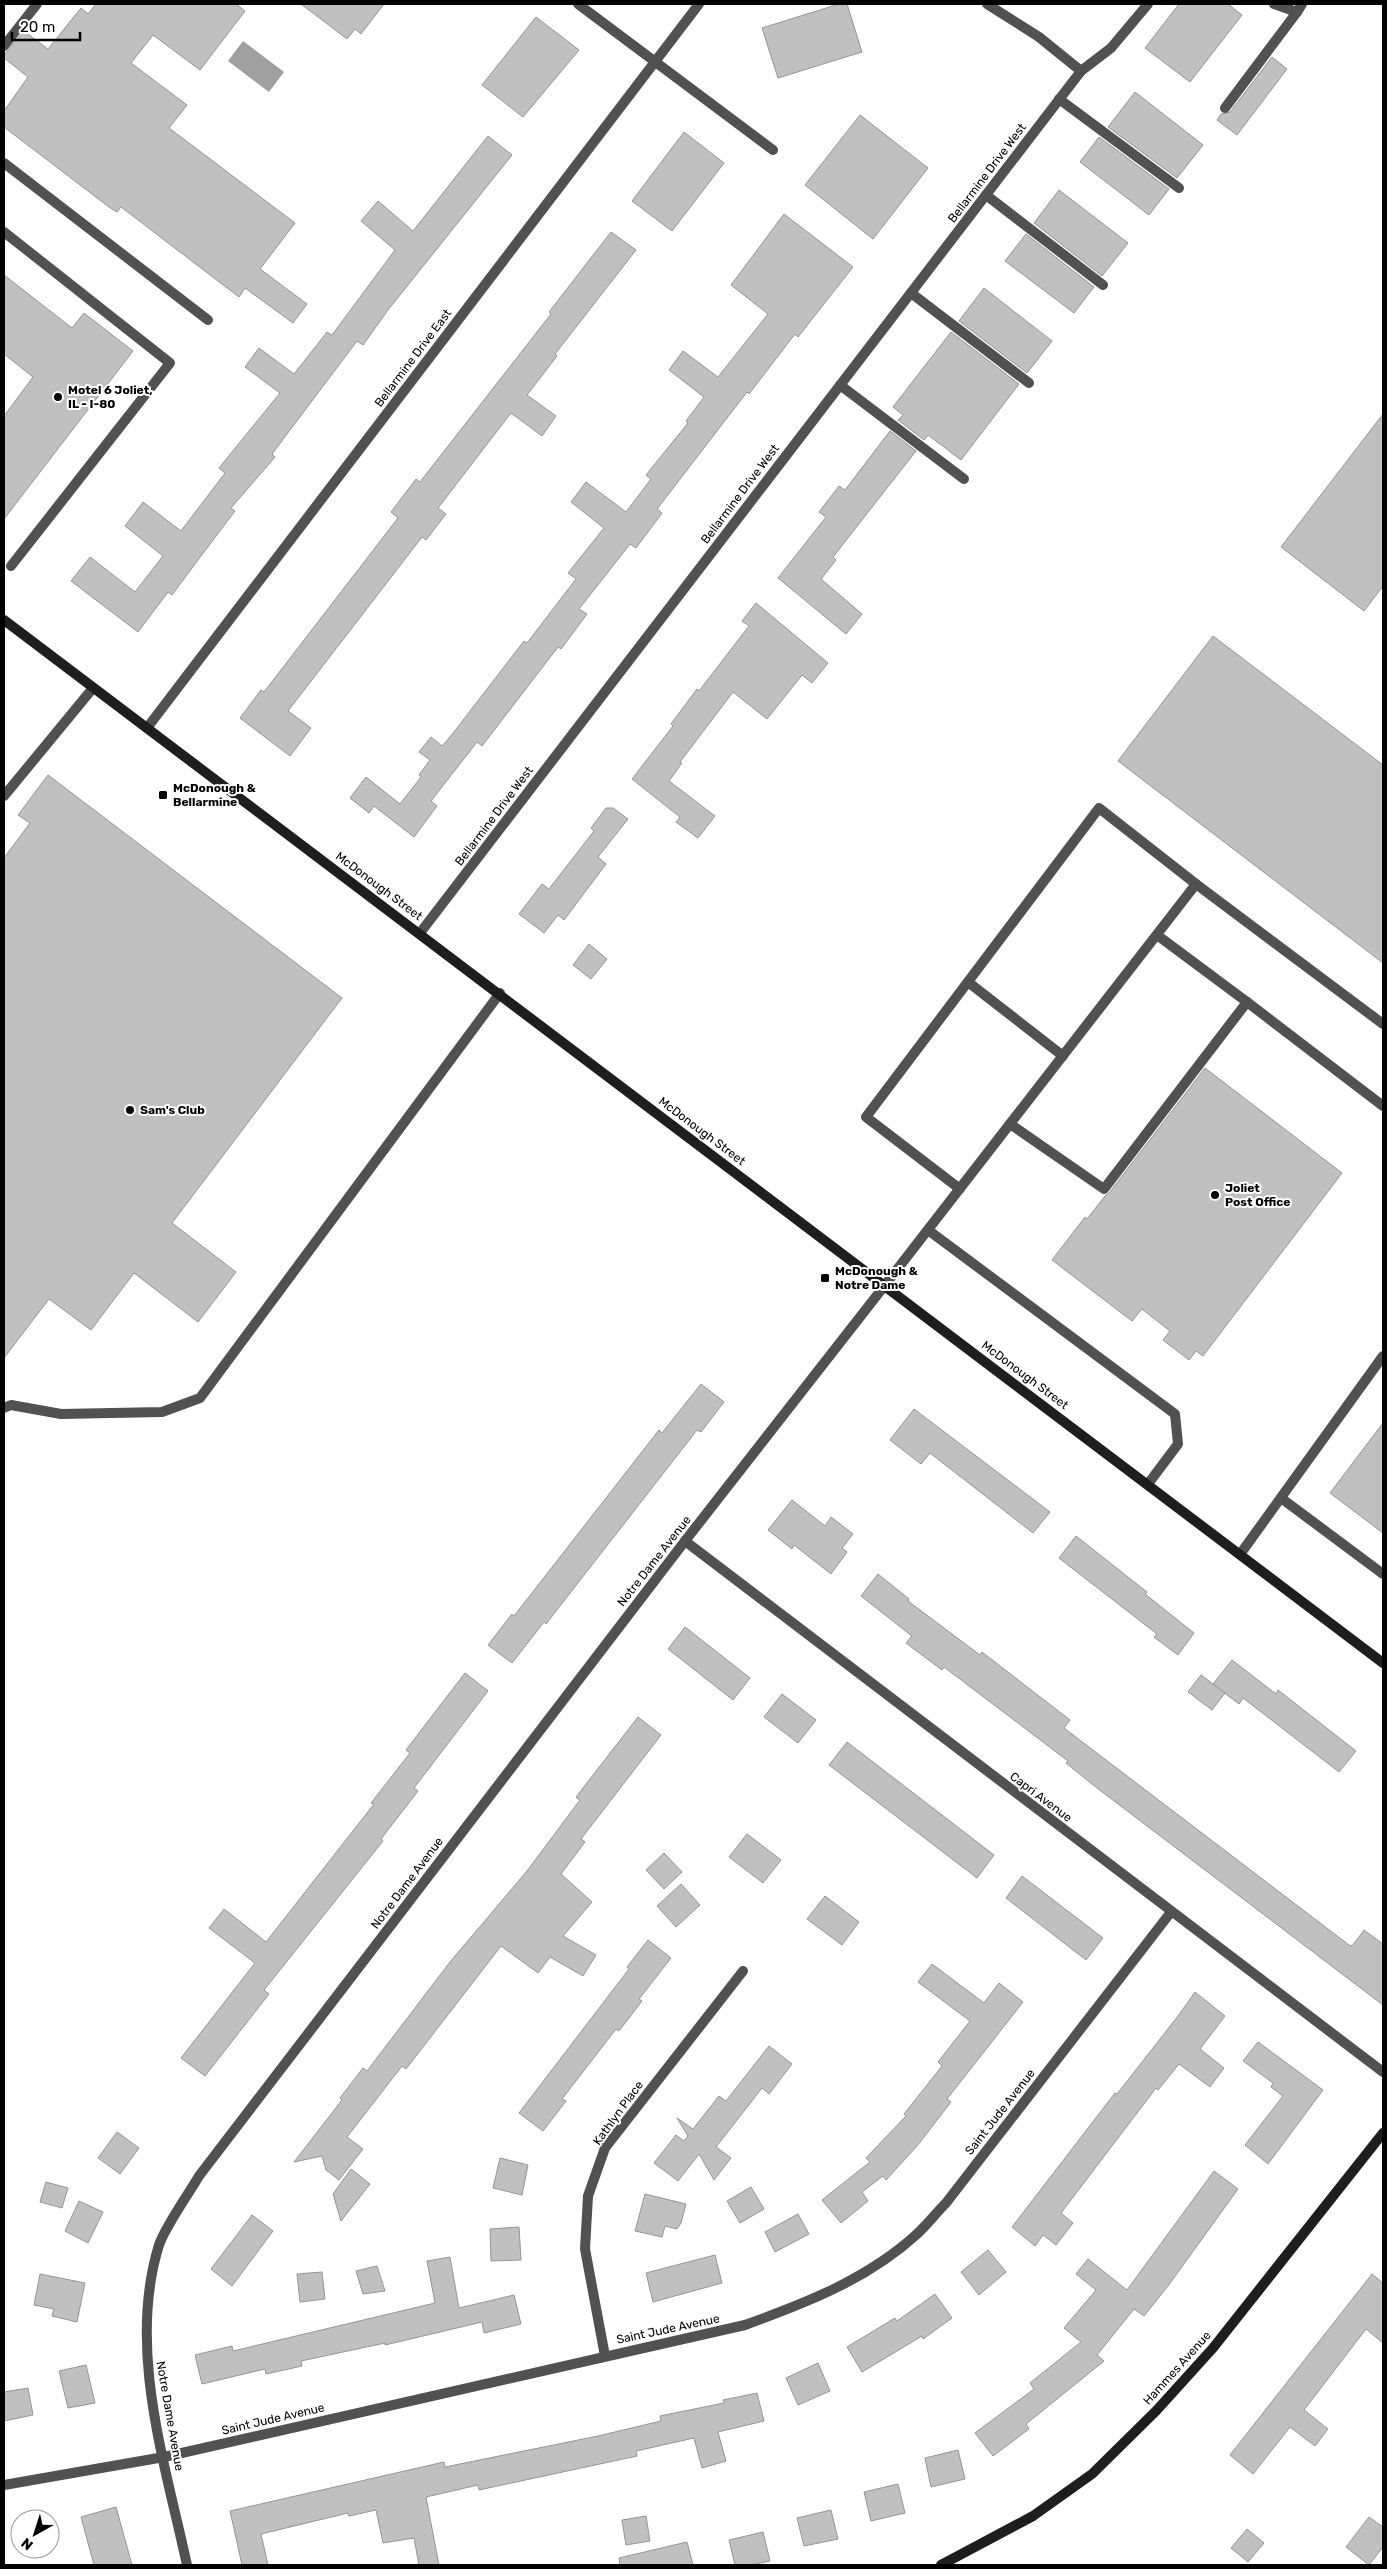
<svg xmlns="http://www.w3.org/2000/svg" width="1387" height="2569" font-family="Rubik,sans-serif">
<rect width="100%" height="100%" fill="#fff"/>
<path fill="#9f9f9f" d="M243,41L284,72L269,92L228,61Z"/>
<g fill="#c0c0c0" stroke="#959595">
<path d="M96,4H236L245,11L200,70L153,35L131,63L187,105L169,128L295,223L260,269L307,304L293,323L245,288L239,297L121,207L117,212L109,207L4,127V111L28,77L4,58V55L24,31L48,49L81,8L88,14Z"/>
<path d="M301,4H384L361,34L355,29L347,39Z"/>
<path d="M839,4H847L862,52L778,78L762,28Z"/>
<path d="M1179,4H1228L1242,15L1190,82L1145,48Z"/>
<path d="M536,17L579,50L523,117L482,85Z"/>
<path d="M1272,57L1287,69L1237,135L1217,120L1221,114L1230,112Z"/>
<path d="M1135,92L1203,145L1177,178L1108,127Z"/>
<path d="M860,115L928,168L873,239L805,185Z"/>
<path d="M684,132L724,163L672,231L632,201Z"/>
<path d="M488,136L512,155L388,310L363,345L357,341L272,454L275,457L231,508L235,511L198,560L172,595L168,592L138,632L71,581L90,557L135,592L163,556L125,526L143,502L181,531L225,473L219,468L280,393L245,367L259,348L294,374L327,332L332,335L395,250L361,221L378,201L413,231Z"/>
<path d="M1099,137L1169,189L1149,215L1080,162Z"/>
<path d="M1059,190L1128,243L1102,276L1034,223Z"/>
<path d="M784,214L853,267L798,337L795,334L749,394L747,392L657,509L662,513L636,548L630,544L579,609L587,614L561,649L558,647L482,746L477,742L431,801L437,806L414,837L374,806L369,813L350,798L366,777L400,804L421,777L419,775L430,760L419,752L431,737L442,746L450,737L524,641L527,643L576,579L568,573L604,528L571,502L586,482L626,512L651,479L646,475L688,423L686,421L704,397L669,370L683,351L718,377L768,314L731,285Z"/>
<path d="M611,232L636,250L555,354L557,356L527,395L556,416L542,436L511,413L438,508L446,514L426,540L422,537L288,711L311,728L290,756L240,718L261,690L264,692L398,518L391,512L416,479L420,482L551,314L549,312Z"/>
<path d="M1026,234L1094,287L1074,313L1005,261Z"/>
<path d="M4,275L72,328L84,313L133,351L4,519V416L33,377L4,354Z"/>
<path d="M984,288L1052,341L1027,373L959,321Z"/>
<path d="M951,332L1019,384L961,460L928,435L924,440L898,420L903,415L893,407Z"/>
<path d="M1383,414V586L1364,611L1281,547Z"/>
<path d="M890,431L916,451L833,557L836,560L821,579L862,614L846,634L778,578L826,517L819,512L839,486L845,490Z"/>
<path d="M756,603L828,663L812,683L802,675L767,719L733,692L680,762L682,763L669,781L715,816L698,838L676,822L680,817L632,779L673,726L671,724L697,689L699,691L749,626L742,621Z"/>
<path d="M1213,636L1383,765V963L1118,761Z"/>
<path d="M48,775L342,998L172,1223L236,1272L198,1322L134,1273L91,1330L49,1299L4,1358V858L30,823L18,815Z"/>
<path d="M606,808H613L628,819L598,857L606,864L564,920L558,915L544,933L519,914L542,884L549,889L594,831L591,828Z"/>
<path d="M589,944L607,959L591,979L573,965Z"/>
<path d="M1205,1068L1342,1173L1203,1356L1196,1351L1189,1360L1163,1340L1170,1331L1142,1309L1132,1321L1052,1260L1085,1217L1087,1219L1105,1196L1109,1193Z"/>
<path d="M701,1384L724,1402L701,1432L697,1430L546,1624L544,1622L512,1663L488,1645L512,1614L514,1616L659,1430L662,1433Z"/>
<path d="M914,1409L1050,1512L1033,1533L930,1453L921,1464L890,1440Z"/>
<path d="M1383,1423V1533L1330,1493Z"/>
<path d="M792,1500L825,1526L831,1517L853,1534L842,1548L847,1552L831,1574L794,1545L792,1549L768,1530Z"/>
<path d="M1076,1536L1147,1592L1145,1594L1194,1633L1178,1655L1154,1637L1157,1634L1059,1558Z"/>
<path d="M878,1574L909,1599L908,1601L980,1655L982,1652L1070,1720L1064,1728L1349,1945L1352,1946L1364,1930L1383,1944V2005L1097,1788L1066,1763L1068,1761L1014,1720L944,1667L942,1670L906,1643L912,1636L861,1596Z"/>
<path d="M685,1627L750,1678L733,1700L668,1649Z"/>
<path d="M1232,1660L1276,1694L1278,1690L1356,1751L1339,1772L1243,1698L1239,1704L1213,1684Z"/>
<path d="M465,1673L488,1691L414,1788L418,1791L381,1839L383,1841L264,1990L269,1994L205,2076L181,2058L255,1963L209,1928L224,1909L266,1942L374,1804L371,1803L410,1753L406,1750Z"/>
<path d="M1201,1675L1225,1693L1212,1710L1188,1692Z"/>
<path d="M782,1694L816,1720L798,1743L764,1717Z"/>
<path d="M638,1717L661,1735L581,1839L585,1842L561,1874L592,1902L563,1936L596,1955L583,1976L550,1957L538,1973L501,1946L406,2069L402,2066L347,2137L363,2149L339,2180L326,2170L322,2156L294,2162L342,2100L340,2098L363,2068L367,2071L450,1962L527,1871L580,1800L576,1797Z"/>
<path d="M847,1742L994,1855L977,1878L829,1765Z"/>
<path d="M747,1834L781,1860L763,1883L729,1857Z"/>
<path d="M664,1853L682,1872L664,1889L646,1870Z"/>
<path d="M1022,1876L1103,1938L1086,1960L1006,1898Z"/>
<path d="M681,1884L700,1905L676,1927L657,1906Z"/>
<path d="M825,1896L859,1922L842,1945L807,1919Z"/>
<path d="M648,1940L671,1958L639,1999L642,2001L619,2031L616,2029L562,2099L566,2101L543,2131L519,2113L629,1969L627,1967Z"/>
<path d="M932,1964L984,2003L999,1983L1023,2002L947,2099L951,2102L917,2146L886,2180L883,2176L862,2192L868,2201L841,2223L822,2200L870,2162L866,2158L906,2116L904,2114L942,2066L938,2062L970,2021L918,1982Z"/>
<path d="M1195,1992L1225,2016L1200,2049L1224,2068L1210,2087L1179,2064L1158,2090L1156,2088L1061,2213L1073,2223L1056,2245L1043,2235L1035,2246L1012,2227L1115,2093L1117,2094L1178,2016Z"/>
<path d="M1258,2042L1323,2090L1268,2164L1245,2145L1283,2096L1271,2087L1273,2083L1243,2061Z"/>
<path d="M769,2046L792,2064L769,2094L762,2088L716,2147L731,2158L714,2180L699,2154L678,2181L654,2163L676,2135L684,2141L688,2136L677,2118L693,2129L719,2096L726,2101Z"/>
<path d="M117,2132L139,2148L120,2174L98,2158Z"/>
<path d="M500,2158L528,2165L522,2195L493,2188Z"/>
<path d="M351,2169L370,2184L341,2221L333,2194Z"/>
<path d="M1214,2171L1238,2189L1168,2286L1144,2316L1134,2309L1097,2355L1104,2361L1026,2424L1029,2429L993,2456L975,2433L1034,2389L1030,2383L1081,2342L1064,2328L1096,2290L1076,2274L1088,2259L1127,2290Z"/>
<path d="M46,2182L68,2188L62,2208L40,2202Z"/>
<path d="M751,2187L764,2209L740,2223L727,2201Z"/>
<path d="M645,2194L686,2204L681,2223L677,2229L665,2226L662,2237L635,2231Z"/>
<path d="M79,2201L103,2212L88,2243L65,2231Z"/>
<path d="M798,2214L809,2234L775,2252L765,2232Z"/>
<path d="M252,2215L273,2231L232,2286L211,2269Z"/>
<path d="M519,2227L521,2260L491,2261L490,2229Z"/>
<path d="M988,2250L1006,2272L979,2295L961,2272Z"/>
<path d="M715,2255L722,2283L653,2302L646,2273Z"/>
<path d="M450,2257L459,2308L514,2295L521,2324L484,2333L482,2322L385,2345V2343L301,2361L302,2366L266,2374L265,2369L202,2384L195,2355L232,2346L233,2351L435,2303L427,2261Z"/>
<path d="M377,2266L385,2291L363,2294L356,2271Z"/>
<path d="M322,2272L325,2299L300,2302L297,2274Z"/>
<path d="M40,2274L85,2283L77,2322L52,2316L54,2309L34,2305Z"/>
<path d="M1372,2274L1383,2283V2343L1366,2329L1304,2410L1328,2429L1315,2446L1290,2427L1253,2474L1230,2455Z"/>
<path d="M935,2294L952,2318L923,2339L922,2336L862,2372L847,2347L895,2318L897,2321Z"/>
<path d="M818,2363L830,2391L798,2405L786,2378Z"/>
<path d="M86,2365L95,2403L68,2408L59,2371Z"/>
<path d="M28,2388L33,2415L4,2421V2392Z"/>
<path d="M757,2393L764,2421L718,2432L726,2461L702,2468L694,2438L636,2451L637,2456L479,2490L478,2485L426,2497L439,2565H419L414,2538L383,2543L376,2510L349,2516L348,2513L261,2534L268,2565H242L230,2511L444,2462L445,2467L598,2436L661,2421L660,2416L724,2403L723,2400Z"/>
<path d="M958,2450L965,2479L931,2487L925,2458Z"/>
<path d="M898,2484L905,2513L871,2521L864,2492Z"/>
<path d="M116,2507L132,2565H94L81,2517Z"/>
<path d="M831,2510L838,2539L804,2546L797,2518Z"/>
<path d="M646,2516L650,2541L626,2545L622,2520Z"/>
<path d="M1369,2517L1383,2527V2547L1369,2565L1346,2547Z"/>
<path d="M1247,2529L1264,2543L1248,2562L1231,2548Z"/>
<path d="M763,2532L770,2561L751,2565H735L729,2540Z"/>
<path d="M687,2542L693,2565H620L619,2558Z"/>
</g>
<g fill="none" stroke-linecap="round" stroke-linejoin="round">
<g stroke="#515151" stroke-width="10">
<path d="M578,4L773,150"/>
<path d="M1297,12L1302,4"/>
<path d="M4,46L37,4"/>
<path d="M1081,71L1111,48L1148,4"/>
<path d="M1059,99L1179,188"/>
<path d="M1225,108L1297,12L1274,4"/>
<path d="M4,163L208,320"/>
<path d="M986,195L1103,285"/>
<path d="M4,232L170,363L11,566"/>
<path d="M911,293L1029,383"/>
<path d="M840,385L964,479"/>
<path d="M4,796L93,688"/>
<path d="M1196,884L1383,1024"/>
<path d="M968,982L1063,1056"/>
<path d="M1247,1002L1383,1106"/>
<path d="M1010,1124L1104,1189L1247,1002L1157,935"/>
<path d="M928,1230L1175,1414L1178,1444L1148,1484"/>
<path d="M885,1285C989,1152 1092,1018 1196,884L1099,808L866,1117L960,1189"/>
<path d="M4,1408L11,1405L61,1414L162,1412L200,1398L500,993"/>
<path d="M1281,1498L1383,1574"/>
<path d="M1241,1553L1383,1356"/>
</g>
<g stroke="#515151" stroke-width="10">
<path d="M147,728L699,4"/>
<path d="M420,933L1081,71L1039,37L987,4"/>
<path d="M685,1541L1383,2072"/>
<path d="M605,2356L585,2249L588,2196L605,2148L743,1971"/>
<path d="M4,2485L164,2457L745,2325C806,2303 868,2279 917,2234C927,2225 936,2213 946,2203L1171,1912"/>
<path d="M187,2565C165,2463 127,2348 159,2245C166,2225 188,2195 199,2176L685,1541L885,1285"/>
</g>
<g stroke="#1e1e1e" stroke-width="10">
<path d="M4,620L1383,1663"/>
<path d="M941,2565L1033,2516L1092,2474L1156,2411L1213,2348L1383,2133"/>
</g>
</g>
<g fill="#000" stroke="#fff" stroke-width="2">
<circle cx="58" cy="397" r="5"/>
<rect x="158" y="790" width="10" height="10" rx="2.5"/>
<circle cx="130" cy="1110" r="5"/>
<circle cx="1215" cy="1195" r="5"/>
<rect x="820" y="1273" width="10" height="10" rx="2.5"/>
</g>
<g text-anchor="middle" stroke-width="4" stroke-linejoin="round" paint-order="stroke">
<g font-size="12" fill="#000" stroke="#fff">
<text transform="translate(987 173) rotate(-53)" y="4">Bellarmine Drive West</text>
<text transform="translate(413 358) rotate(-53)" y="4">Bellarmine Drive East</text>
<text transform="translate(740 494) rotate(-53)" y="4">Bellarmine Drive West</text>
<text transform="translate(494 816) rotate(-53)" y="4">Bellarmine Drive West</text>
<text transform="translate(379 886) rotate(37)" y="4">McDonough Street</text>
<text transform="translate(702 1131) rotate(37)" y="4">McDonough Street</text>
<text transform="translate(1025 1375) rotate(37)" y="4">McDonough Street</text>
<text transform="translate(654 1561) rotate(-52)" y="4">Notre Dame Avenue</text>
<text transform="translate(1041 1797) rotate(37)" y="4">Capri Avenue</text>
<text transform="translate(407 1883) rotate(-53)" y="4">Notre Dame Avenue</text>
<text transform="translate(1000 2112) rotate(-52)" y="4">Saint Jude Avenue</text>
<text transform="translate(618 2113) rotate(-54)" y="4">Kathlyn Place</text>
<text transform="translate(668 2329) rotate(-12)" y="4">Saint Jude Avenue</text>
<text transform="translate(1177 2368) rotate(-48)" y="4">Hammes Avenue</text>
<text transform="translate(170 2416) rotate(80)" y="4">Notre Dame Avenue</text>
<text transform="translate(273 2419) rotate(-13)" y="4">Saint Jude Avenue</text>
</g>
<g font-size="12" font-weight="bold" fill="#000" stroke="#fff" text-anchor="start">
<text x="68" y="394">Motel 6 Joliet,<tspan x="68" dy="14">IL - I-80</tspan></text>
<text x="173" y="792">McDonough &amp;<tspan x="173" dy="14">Bellarmine</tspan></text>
<text x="140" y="1114">Sam's Club</text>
<text x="1225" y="1192">Joliet<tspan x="1225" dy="14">Post Office</tspan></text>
<text x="835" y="1275">McDonough &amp;<tspan x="835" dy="14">Notre Dame</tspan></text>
</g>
</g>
<rect width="1387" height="2569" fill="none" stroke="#000000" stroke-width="10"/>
<g transform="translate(35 2534) rotate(219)"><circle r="24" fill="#ffffff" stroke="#999999"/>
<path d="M0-4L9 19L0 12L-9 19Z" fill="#000000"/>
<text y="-8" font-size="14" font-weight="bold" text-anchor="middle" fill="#000000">N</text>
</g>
<path d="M12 32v8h68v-8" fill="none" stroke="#000000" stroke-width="2.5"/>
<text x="20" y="32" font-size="15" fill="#000000" stroke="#ffffff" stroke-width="4" paint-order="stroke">20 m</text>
</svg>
